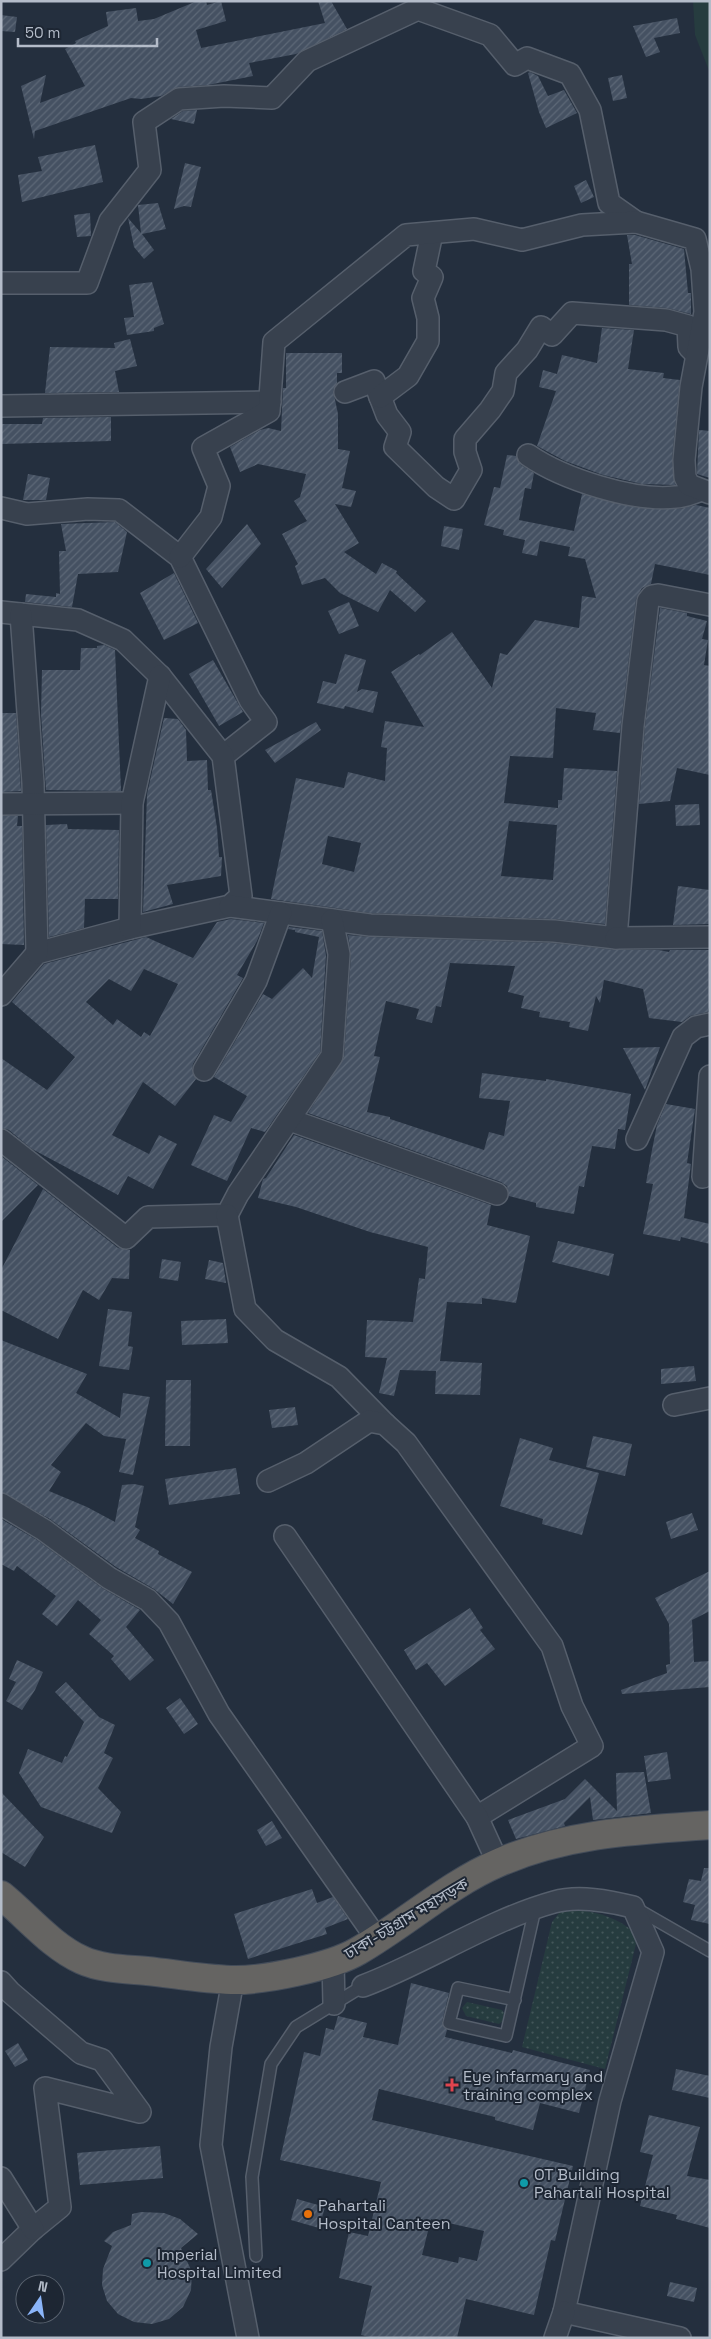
<svg xmlns="http://www.w3.org/2000/svg" width="711" height="2339" font-family="'Space Grotesk','Noto Sans Bengali',sans-serif">
<defs>
<pattern id="garden-dots" width="8" height="8" patternUnits="userSpaceOnUse" patternTransform="scale(1.25)"><rect width="8" height="8" fill="#263c3f"/><path d="M2 2h.1M6 6h.1" fill="none" stroke="#435659" stroke-width="1.8" stroke-linecap="round"/></pattern>
<pattern id="building-hatch" width="6" height="6" patternUnits="userSpaceOnUse" patternTransform="scale(1.25)"><rect width="6" height="6" fill="#455162"/><path d="M-1 1l2-2M0 6l6-6M5 7l2-2" fill="none" stroke="#5d6877"/></pattern>
</defs>
<rect width="100%" height="100%" fill="#242f3e"/>
<path fill="#263c3f" d="M693,1H710V73L695,35Z"/>
<g fill="url(#garden-dots)">
<path d="M579,1910C601,1913 617,1918 634,1932L636,1944L605,2069L522,2047L552,1922L560,1912Z"/>
<path d="M467,2002L502,2010L504,2013L503,2021L499,2024L466,2016L462,2008Z"/>
</g>
<g fill="url(#building-hatch)" fill-rule="evenodd">
<path d="M197,1H206L207,5L221,1L226,21L196,30L201,48L325,23L318,1H331L347,29L296,54L249,63L253,76L208,85L178,87L161,96L141,99L131,98L35,131L34,139L21,86L46,75L40,103L85,86L65,49L76,43L75,41L108,26L106,12L136,8L138,21L154,19Z"/>
<path d="M1,15L17,17L15,32L1,31Z"/>
<path d="M677,18L680,33L654,38L660,52L646,57L633,26Z"/>
<path d="M530,72L538,76L548,96L564,90L577,113L546,128L539,112L528,73Z"/>
<path d="M622,75L627,98L613,101L608,78Z"/>
<path d="M197,110L194,124L171,119L183,111Z"/>
<path d="M95,145L103,182L22,202L18,175L42,171L38,157Z"/>
<path d="M185,163L201,167L191,207L184,206L174,209Z"/>
<path d="M586,180L594,197L581,203L574,186Z"/>
<path d="M158,203L166,229L142,234L154,250L144,259L134,247L128,218L141,233L138,205Z"/>
<path d="M90,213L91,236L77,237L74,215Z"/>
<path d="M627,235H635L684,249L688,293H691V314L667,308L629,305V264H632Z"/>
<path d="M152,282L164,324L154,328V331L127,335L124,318L134,317L129,285Z"/>
<path d="M602,328L634,330L628,369L664,373L663,378L680,380L672,459L675,485L642,484L603,475L565,461L537,446L556,391L539,387L543,370L557,374L562,355L597,363Z"/>
<path d="M130,339L137,366L115,371L119,392L45,393L50,347L115,348L114,343Z"/>
<path d="M286,353H342V373H337V383L333,390L338,414V449L350,451L342,488L356,491L351,507L335,504L359,543L344,552L376,574L382,563L397,571L396,573L426,601L415,612L390,590L378,612L340,593L325,578L302,585L295,566L298,564L282,534L307,521L294,501L300,497L306,474L258,464L240,472L230,447L260,430L268,428L281,431L283,388H286Z"/>
<path d="M111,417V441L1,444V424H42L43,418Z"/>
<path d="M699,430L710,431V478L697,474Z"/>
<path d="M507,455L516,456L521,465L534,473L531,489L525,488L519,520L574,531L582,494L639,508L680,509L696,505L710,508V575L655,564L651,584L642,588L636,599L620,733L593,730L596,713L556,708L553,758L510,756L504,803L558,808V800H562L564,768L617,771L605,924L554,919L371,913L271,899L296,778L344,788L348,772L385,781L387,748L381,747L385,721L424,727L391,672L419,654L420,655L452,632L492,688L500,653L507,655L535,620L579,628L582,596L596,598L585,559L568,556L570,547L540,541L537,556L522,553L525,540L503,535L504,530L484,525L494,487L500,488ZM509,821L557,825L553,880L501,876ZM328,836L361,843L354,872L322,864Z"/>
<path d="M28,474L50,478L46,500H23Z"/>
<path d="M115,522L127,532L118,572L78,574L72,607L25,602L26,594L56,597V593L60,594L59,551H66L61,524Z"/>
<path d="M247,524L261,544L222,588L206,569Z"/>
<path d="M444,526L463,529L459,550L441,546Z"/>
<path d="M174,573L198,623L164,640L140,593Z"/>
<path d="M349,602L359,626L339,634L328,611Z"/>
<path d="M660,608L687,613V616L707,621L702,639L708,640L704,665L710,666V775L677,768L670,801L639,804L645,727Z"/>
<path d="M104,645L115,650L121,791L46,790L41,714L42,670H80L81,648H97V646Z"/>
<path d="M345,654L366,660L357,692L362,689L378,692L373,713L345,706L344,709L317,703L323,681L336,684Z"/>
<path d="M213,660L243,712L219,726L189,674Z"/>
<path d="M1,713H16L21,791L1,792Z"/>
<path d="M164,718L178,719L186,730L187,761L207,760L208,790H211L217,828L219,857H222L221,876L167,885L173,904L143,912L147,794Z"/>
<path d="M316,722L321,730L275,763L265,750Z"/>
<path d="M699,804L700,825L676,826L675,805Z"/>
<path d="M1,816H18L17,826H22L24,945L1,944Z"/>
<path d="M67,824L68,829L119,830L118,899H85L84,928L49,937L46,825Z"/>
<path d="M678,886L710,890V924L673,925Z"/>
<path d="M231,919L264,923L257,941L237,975L243,978L193,1064L192,1070L196,1079L175,1106L143,1082L112,1135L149,1154L159,1135L177,1144L153,1189L128,1176L118,1195L32,1149L9,1130L1,1128V1058L47,1090L75,1057L12,1002L44,964L146,937L193,958L217,922ZM144,969L178,984L150,1036L144,1032L141,1037L117,1019L113,1025L86,1002L109,979L131,991Z"/>
<path d="M289,927L322,931L326,955L320,1052L265,1132L251,1128L227,1181L191,1165L214,1115L231,1122L247,1096L214,1077L263,994L272,999L303,968L312,978L319,937L295,932V930L288,929Z"/>
<path d="M348,935L370,937L553,943L616,950H659L669,952L670,950H710V1002L708,1012L690,1016L682,1022L649,1018L643,989L604,980L600,1003L596,996L588,1031L569,1027L570,1022L539,1017L540,1012L521,1008L524,996L508,992L515,966L450,963L441,1007L436,1006L432,1023L416,1019L419,1009L386,1001L374,1056L380,1057L367,1112L390,1117V1119L484,1150L489,1132L504,1136L510,1101L479,1098L482,1073L546,1081V1079L631,1094L625,1130L618,1129L615,1149L592,1146L584,1187L579,1186L574,1214L536,1207V1203L509,1196L507,1186L501,1182L308,1113L344,1057L351,955Z"/>
<path d="M660,1047L645,1090L623,1048Z"/>
<path d="M666,1104L695,1109L687,1163L691,1164L684,1218L710,1224V1244L681,1237L680,1241L643,1234L653,1184L646,1183L652,1150L657,1125Z"/>
<path d="M294,1135L491,1205L487,1225L530,1236L516,1303L482,1298V1304L447,1302L440,1361L482,1363L480,1395L435,1394L436,1371L400,1370L394,1396L379,1393L387,1358L365,1357L367,1320L413,1322L419,1278L425,1279L428,1247L370,1232L296,1207L258,1198L263,1179L266,1178Z"/>
<path d="M1,1156L38,1185L1,1222Z"/>
<path d="M43,1189L118,1248L130,1250L129,1279L112,1278L99,1300L83,1290L58,1339L1,1310V1270Z"/>
<path d="M558,1241L614,1254L609,1276L552,1262Z"/>
<path d="M162,1259L181,1262L178,1281L159,1278Z"/>
<path d="M209,1260L223,1263L226,1283L205,1279Z"/>
<path d="M108,1309L132,1312L128,1346L133,1347L129,1370L99,1366Z"/>
<path d="M226,1319L228,1343L182,1345L181,1321Z"/>
<path d="M1,1340L87,1374L76,1393L120,1418L123,1393L150,1397L133,1475L119,1472L126,1439L104,1436L86,1423L51,1465L61,1472L49,1491L87,1507L115,1522L122,1485L134,1484L144,1486L135,1527L140,1530L135,1538L159,1551L158,1554L192,1572L173,1604L154,1589L116,1567L50,1519L1,1492Z"/>
<path d="M694,1366L696,1381L661,1384V1369Z"/>
<path d="M166,1380H191L190,1446H165Z"/>
<path d="M295,1407L298,1425L272,1428L269,1410Z"/>
<path d="M593,1436L632,1444L625,1476L586,1467Z"/>
<path d="M520,1438L553,1448L549,1460L599,1473L582,1535L542,1524L543,1519L500,1506Z"/>
<path d="M236,1468L240,1494L169,1505L165,1479Z"/>
<path d="M692,1513L698,1530L671,1539L666,1522Z"/>
<path d="M1,1519L37,1540L102,1588L140,1610L126,1627L154,1660L130,1681L111,1659L114,1656L89,1634L101,1620L78,1600L57,1626L42,1614L56,1596L17,1566L14,1571L1,1564Z"/>
<path d="M710,1571V1611L692,1620L694,1662L710,1661V1687L622,1694L621,1690L667,1673L666,1665L670,1664L669,1624L655,1598Z"/>
<path d="M470,1608L483,1628L480,1630L495,1649L445,1686L427,1663L416,1670L404,1650Z"/>
<path d="M17,1660L43,1672L35,1690L22,1710L6,1701L16,1682L9,1679Z"/>
<path d="M66,1682L99,1717L115,1725L104,1753L113,1758L98,1788L121,1812L112,1833L41,1807L19,1773L28,1749L62,1763L65,1756L67,1757L84,1722L55,1692Z"/>
<path d="M180,1698L198,1724L184,1734L166,1708Z"/>
<path d="M667,1752L671,1779L648,1782L644,1756Z"/>
<path d="M644,1772L651,1813L593,1820L590,1797L564,1823L565,1826L516,1839L508,1820L565,1799L585,1779L617,1811L616,1773Z"/>
<path d="M1,1792L44,1837L25,1867L1,1852Z"/>
<path d="M272,1821L282,1838L266,1846L257,1830Z"/>
<path d="M704,1868H710V1924L691,1920L695,1905L683,1902L689,1879L701,1881Z"/>
<path d="M312,1889L317,1903L333,1897L348,1919L325,1928L327,1934L248,1959L234,1914Z"/>
<path d="M411,1983L449,1993L442,2022L447,2030L445,2037L512,2053L513,2050L590,2070L579,2113L540,2103L533,2130L495,2120V2117L379,2089L372,2120L573,2166L555,2241L551,2240L534,2315L466,2299L457,2338H374L361,2335L372,2286L339,2278L349,2232L368,2236L381,2182L280,2160L304,2052L320,2056L326,2028L334,2030L338,2016L367,2023L363,2037L398,2045ZM431,2219L484,2231L477,2261L459,2257L458,2263L422,2255Z"/>
<path d="M18,2043L28,2060L15,2067L5,2051Z"/>
<path d="M676,2069L710,2076V2098L672,2090Z"/>
<path d="M649,2115L700,2127L687,2176L710,2180V2228L676,2219L677,2215L640,2206L653,2155L640,2152Z"/>
<path d="M160,2146L163,2178L80,2185L77,2153Z"/>
<path d="M297,2199L325,2207L319,2228L291,2220Z"/>
<path d="M141,2212L164,2213L180,2219L198,2234L181,2248L192,2272L191,2290L183,2307L169,2319L152,2324L134,2322L118,2314L107,2301L102,2285L103,2269L112,2246L104,2241L113,2232L131,2225L132,2214Z"/>
<path d="M670,2282L697,2288L694,2302L667,2296Z"/>
</g>
<g fill="none" stroke-linecap="round" stroke-linejoin="round">
<defs>
<g id="service">
<path d="M637,1909L710,1951"/>
<path d="M515,2000L458,1988L449,2023L506,2036L535,1909"/>
<path d="M256,2256L252,2177L271,2064L296,2027L363,1986"/>
</g>
<g id="minor">
<path d="M1,283H87L110,221L150,170L144,122L179,99L224,96L272,98L307,61L418,9L490,35L515,65L527,58L570,74L590,110L609,203L636,222"/>
<path d="M345,392L374,381L387,415L400,432L395,447L436,487L454,499L471,470L465,452V439L490,410L503,391L506,373L527,350L541,327L552,335L572,313L666,320L688,326L689,347L694,352"/>
<path d="M380,397L408,376L428,341V318L423,298L432,277L424,271L432,233"/>
<path d="M1,406L270,402"/>
<path d="M528,455C563,479 634,502 676,497C684,497 692,493 699,491"/>
<path d="M1,508L27,514L88,509L119,510L180,557L250,700L266,722L223,756"/>
<path d="M180,557L211,517L219,486L203,448L269,411L274,342L406,235L474,229L522,240L582,225L636,222L695,239L702,269L705,312L691,387L684,460L685,477L689,485L710,493"/>
<path d="M1,612L78,620L123,640L160,676L223,756L241,896L230,906L130,928L37,953L1,995"/>
<path d="M21,614L33,783L37,953"/>
<path d="M1,804L132,803"/>
<path d="M230,906L370,925L554,931L616,938L633,726L648,601L652,596L658,595L710,605"/>
<path d="M130,928L132,803L160,676"/>
<path d="M616,938L710,937"/>
<path d="M204,1070L256,981L281,913"/>
<path d="M290,1120L497,1194"/>
<path d="M637,1139L683,1037L696,1027L710,1024"/>
<path d="M1,1140L126,1238L148,1217L227,1215L238,1194L332,1056L339,954L332,920"/>
<path d="M703,1177L710,1076"/>
<path d="M227,1215L245,1309L275,1340L339,1377L385,1424"/>
<path d="M674,1405L710,1398"/>
<path d="M268,1481L306,1463L369,1421L385,1424L406,1443L552,1646L572,1706L592,1746L477,1817"/>
<path d="M1,1504L44,1530L109,1578L148,1600L169,1622L219,1714L377,1939"/>
<path d="M285,1536L477,1817L498,1863"/>
<path d="M333,1962L334,2004"/>
<path d="M233,1980L221,2047L211,2145L248,2338"/>
<path d="M1,1982L10,1992L81,2053L102,2060L140,2112L45,2088L60,2207L33,2229L1,2260"/>
<path d="M363,1986C427,1962 489,1920 554,1902C579,1895 609,1901 633,1907L653,1952L610,2101L564,2312L680,2338"/>
<path d="M1,2178L33,2229"/>
<path d="M555,2338L564,2312"/>
</g>
<path id="trunk" d="M1,1895C27,1916 51,1946 82,1960C102,1969 126,1969 147,1971C175,1974 203,1979 231,1980C263,1981 331,1967 358,1951C405,1924 449,1884 498,1863C566,1833 638,1830 710,1825"/>
</defs>
<use href="#service" stroke="#565f6c" stroke-width="14"/>
<use href="#minor" stroke="#565f6c" stroke-width="24"/>
<use href="#trunk" stroke="#434c59" stroke-width="30"/>
<use href="#service" stroke="#38414e" stroke-width="11"/>
<use href="#minor" stroke="#38414e" stroke-width="21"/>
<use href="#trunk" stroke="#656462" stroke-width="28"/>
</g>
<path fill="#e0444e" stroke="#1d2633" stroke-width="2" d="M449.5 2077.5h5v5h5v5h-5v5h-5v-5h-5v-5h5z"/>
<g fill="#0f9aa8" stroke="#1d2633" stroke-width="2">
<circle cx="524" cy="2183" r="5"/>
<circle cx="147" cy="2263" r="5"/>
</g>
<circle fill="#e8710a" stroke="#1d2633" stroke-width="2" cx="308" cy="2214" r="5"/>
<g text-anchor="middle" stroke-width="4" stroke-linejoin="round" paint-order="stroke">
<g font-size="16" fill="#b4bcc9" stroke="#1d2633">
<text transform="translate(406 1918) rotate(-31)" y="6">ঢাকা-চট্টগ্রাম মহাসড়ক</text>
</g>
<g font-size="16" fill="#b4bcc9" stroke="#1d2633" text-anchor="start">
<text x="463" y="2082">Eye infarmary and<tspan x="463" dy="18">training complex</tspan></text>
<text x="534" y="2180">OT Building<tspan x="534" dy="18">Pahartali Hospital</tspan></text>
<text x="318" y="2211">Pahartali<tspan x="318" dy="18">Hospital Canteen</tspan></text>
<text x="157" y="2260">Imperial<tspan x="157" dy="18">Hospital Limited</tspan></text>
</g>
</g>
<rect width="711" height="2339" fill="none" stroke="#b4bcc9" stroke-width="5"/>
<g transform="translate(40 2299) rotate(13)"><circle r="24" fill="#1d2633" stroke="#59626f"/>
<path d="M0-4L9 19L0 12L-9 19Z" fill="#8ab4f8"/>
<text y="-8" font-size="14" font-weight="bold" text-anchor="middle" fill="#b4bcc9">N</text>
</g>
<path d="M18 38v8h139v-8" fill="none" stroke="#b4bcc9" stroke-width="2.5"/>
<text x="25" y="38" font-size="15" fill="#b4bcc9" stroke="#1d2633" stroke-width="4" paint-order="stroke">50 m</text>
</svg>
